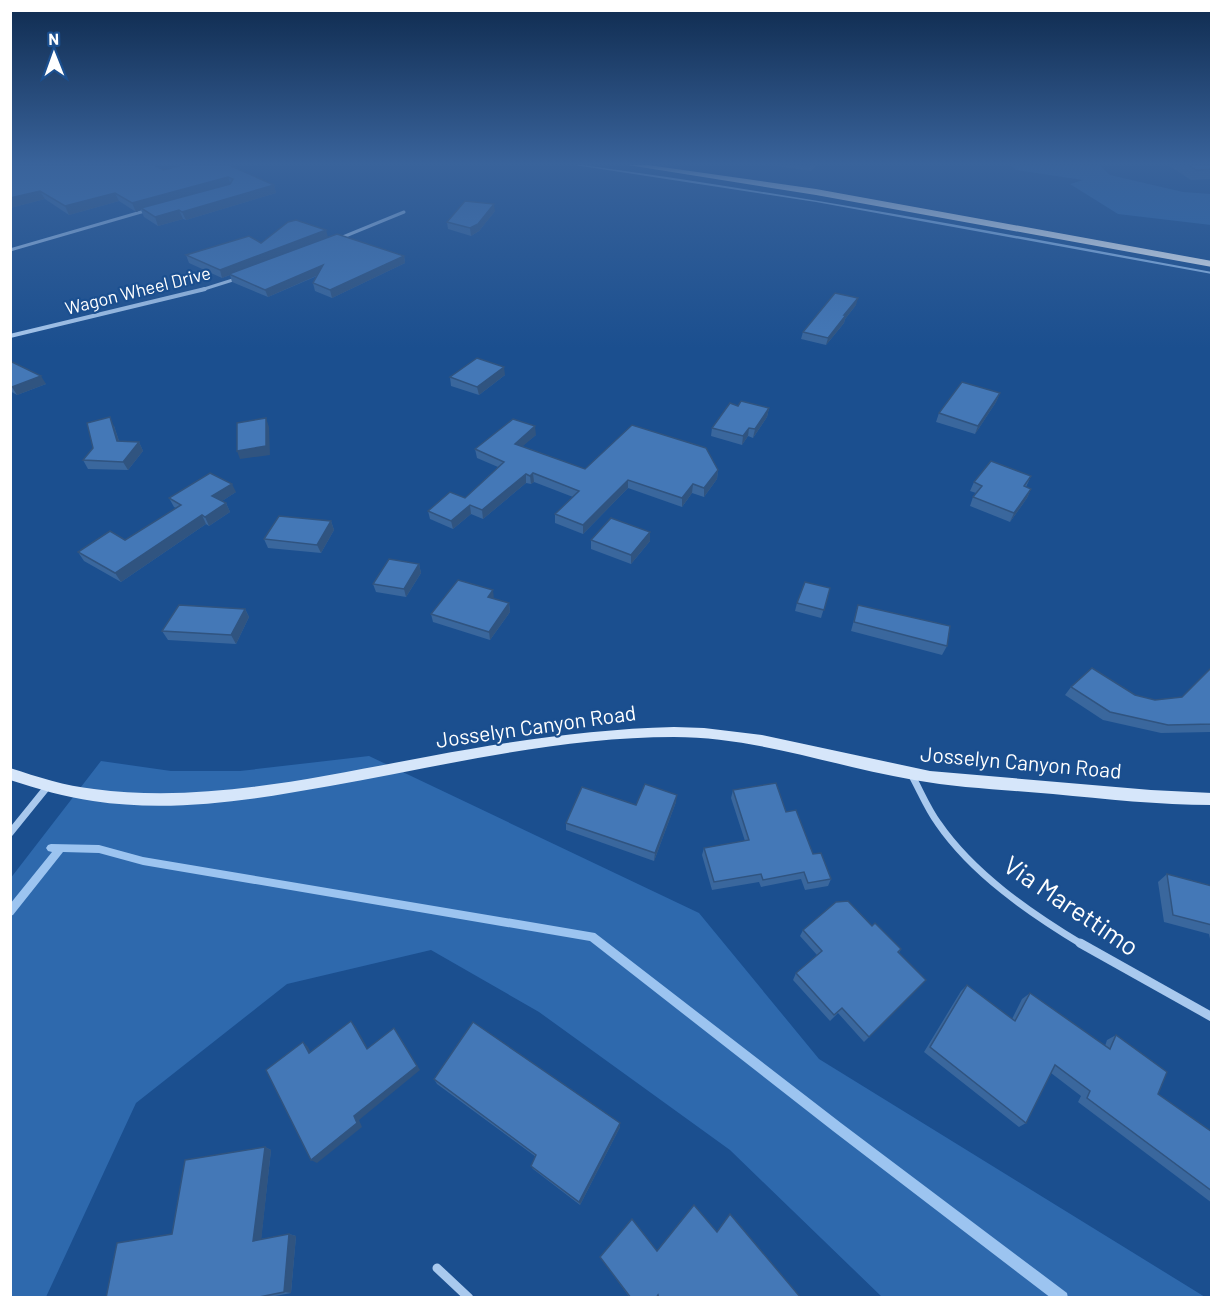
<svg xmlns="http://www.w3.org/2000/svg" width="1222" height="1308" font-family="Barlow,sans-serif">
<rect width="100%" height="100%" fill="#1b4f8f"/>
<g fill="#2e69ad">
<path d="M1011,165H1099L1110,175L1183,192L1211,194V225L1118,214L1070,184L1083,180L1016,170Z"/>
<path d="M369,756L699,913L819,1059L1205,1297H882L730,1150L539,1012L431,950L287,984L136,1103L46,1297H11L10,879L101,761L171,771H240Z"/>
</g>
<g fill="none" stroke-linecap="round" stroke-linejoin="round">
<g fill="#9cc4f0" fill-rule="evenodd">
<path d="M575,165H583C794,194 1002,233 1212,272V274L816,202Z"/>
<path d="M51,844L99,845L143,857L595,933L841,1123L1067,1293L1068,1298H1051L833,1131L590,941L143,865L99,853L63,852L13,915L10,916V904L52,852L48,851L46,848L48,845Z"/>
</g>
<g stroke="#a9c9ee" stroke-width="3">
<path d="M338,239L404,212"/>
<path d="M10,250L148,210"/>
<path d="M201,290L239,278"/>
</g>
<path stroke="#a9c9ee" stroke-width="4" d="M10,336L205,289"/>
<g stroke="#a9c9ee" stroke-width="7">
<path d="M911,774C920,790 927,808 938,823C973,874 1030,913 1083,945"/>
<path d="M10,833L48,786"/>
</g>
<g stroke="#a9c9ee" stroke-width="9">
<path d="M1080,943L1212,1017"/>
<path d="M437,1268L469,1298"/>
</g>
<path fill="#d6e6fa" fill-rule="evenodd" d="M674,727L704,728L762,735L930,771L1151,790L1212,793V805C1159,805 1106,799 1053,794C1007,790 959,788 914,780C833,766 756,737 674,737C558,737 443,766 330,786C252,800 172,813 93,801C65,797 38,789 10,780V768C38,777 65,786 94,789C206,804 321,776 431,756C512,741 592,729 674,727Z"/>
<path fill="#fff" fill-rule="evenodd" d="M628,165H648L816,189L1212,261V267L816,195Z"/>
</g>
<g fill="#3a679d">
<path d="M10,165L164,170L182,165L274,185L276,193L186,220L183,219L158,226L144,217L141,210L136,212L119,201L69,215L45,199L10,208Z"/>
<path d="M771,165H816L811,171Z"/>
<path d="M1168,165H1212V179L1191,180Z"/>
<path d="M495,211L479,231L471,236L448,229L447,222Z"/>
<path d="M328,237L404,256L405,263L332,298L315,291L313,283L317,276L268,297L232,282L230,275L222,278L189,263L186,255L261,243Z"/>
<path d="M856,305L845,319L844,323L826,345L801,339L803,332Z"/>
<path d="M10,361L46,384L17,395L10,391Z"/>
<path d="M505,375L479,395L451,386L450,377Z"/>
<path d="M1000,393L996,402L975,434L936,422L939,413Z"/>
<path d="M738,406L769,408L767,417L753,438L748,436L742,445L711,436L712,428Z"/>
<path d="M114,426L119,441L139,442L143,451L128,470L88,469L83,460Z"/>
<path d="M536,435L522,446L585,469L718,470L717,479L704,497L692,493L682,507L628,488L583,534L555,523V514L573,497L534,482L531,484L526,483L483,519L471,514L453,529L430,519L428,511L465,498L498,467L477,458L475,449Z"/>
<path d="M1031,476L1026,487L1031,489L1027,498L1010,522L970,506L973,497L976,493L970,491L974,482Z"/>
<path d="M236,492L222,501L226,503L230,512L209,526L206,524L121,582L84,561L78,552L125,540L176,508L174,507L169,498Z"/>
<path d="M331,521L334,530L321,553L268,548L264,539Z"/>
<path d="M591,540L650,541L631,564L591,549Z"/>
<path d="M419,564L421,573L406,597L376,592L373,584Z"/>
<path d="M830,588L821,618L795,611L797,603Z"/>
<path d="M494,599L509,603L510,612L490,640L433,622L431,614Z"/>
<path d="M858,605L947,646L942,655L851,631Z"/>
<path d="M245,609L249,617L236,644L168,640L162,631Z"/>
<path d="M1212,667V731L1210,732L1161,733L1103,720L1065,695L1071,687L1135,695L1155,700L1182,697Z"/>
<path d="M733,790L786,812L813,854L831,879L828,886L805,890L801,879L761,887L759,882L712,890L702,855L704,848L745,841L731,798Z"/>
<path d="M676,802L654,861L566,830V823L636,805Z"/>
<path d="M1167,874L1212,886V949L1209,934L1164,922L1158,882Z"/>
<path d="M872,926L901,949L899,953L926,980L864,1042L838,1013L830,1021L793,980L796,973L817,955L800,936L803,930Z"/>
<path d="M967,985L1012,1019L1022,999L1030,993L1105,1046L1107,1040L1116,1035L1158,1094L1212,1132V1203L1078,1102L1081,1096L1051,1073L1026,1123L1019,1127L924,1052L961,991Z"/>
<path d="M434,1079L620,1127L580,1205L533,1169L531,1166L536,1157L437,1084Z"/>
<path d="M265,1147L271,1150L261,1239L289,1234L296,1236L291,1293L265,1298H106L172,1234Z"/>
<path d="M730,1214L801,1298H658L657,1296L656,1298H630L601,1258L600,1257L657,1251L717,1232Z"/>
</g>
<g fill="#305480">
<path d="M228,177L231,185L141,208V210L136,212L132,203Z"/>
<path d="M274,185L276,193L186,220L182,212Z"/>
<path d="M40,191L45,199L10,208V198Z"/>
<path d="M115,193L119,201L69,215L65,206Z"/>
<path d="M494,204L495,211L479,231L471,236L470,228Z"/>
<path d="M179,210L183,219L158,226L155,217Z"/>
<path d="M326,230L328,237L222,278L220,270Z"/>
<path d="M404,256L405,263L332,298L330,290Z"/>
<path d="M323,265L325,272L268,297L265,290Z"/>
<path d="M858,298L856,305L845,319L844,323L826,345L828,338L844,315Z"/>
<path d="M504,367L505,375L479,395L477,387Z"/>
<path d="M41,376L46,384L17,395L12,387Z"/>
<path d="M1000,393L996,402L975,434L978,426Z"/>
<path d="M769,408L767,417L753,438L755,429Z"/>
<path d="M110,417L114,426L122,450L117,441Z"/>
<path d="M266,418L269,427L270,455L240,459L237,451Z"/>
<path d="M535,426L536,435L516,452L515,444Z"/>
<path d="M749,428L748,436L742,445L743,436Z"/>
<path d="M139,442L143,451L128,470L123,462Z"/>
<path d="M718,470L717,479L704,497V488Z"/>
<path d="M533,473L534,482L531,484L530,476Z"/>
<path d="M526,474V483L483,519L482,510Z"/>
<path d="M628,480V488L583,534V525Z"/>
<path d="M232,484L236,492L216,505L212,496Z"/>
<path d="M693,484L692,493L682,507V498Z"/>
<path d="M1031,489L1027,498L1010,522L1014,513Z"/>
<path d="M226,503L230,512L209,526L205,517Z"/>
<path d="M470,505L471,514L453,529L451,521Z"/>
<path d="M202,515L206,524L121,582L115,573Z"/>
<path d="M331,521L334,530L321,553L317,545Z"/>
<path d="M650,532V541L631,564V555Z"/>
<path d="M419,564L421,573L406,597L404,589Z"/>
<path d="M493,590L494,599L488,597Z"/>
<path d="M509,603L510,612L490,640L489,632Z"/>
<path d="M245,609L249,617L236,644L231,635Z"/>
<path d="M677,795L676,802L654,861L655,853Z"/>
<path d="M351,1021L356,1027L371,1054L367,1049Z"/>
<path d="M394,1028L420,1070L359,1120L362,1127L317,1163L311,1160L354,1116Z"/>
<path d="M303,1042L308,1047L314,1058L309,1053Z"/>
<path d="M620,1123V1127L580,1205L579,1202Z"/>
<path d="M265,1147L271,1150L261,1242L253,1241Z"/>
<path d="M289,1234L296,1236L291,1293L284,1292Z"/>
</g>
<g fill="#4478b7" stroke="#305480" stroke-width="1.5">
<path d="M10,165H154L164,170L182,165H229L274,185L182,212L179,210L155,217L141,208L230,184L233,179L228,177L132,203L115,193L65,206L40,191L10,198Z"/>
<path d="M1188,165H1212V169L1196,170Z"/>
<path d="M465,201L494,204L478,224L470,228L447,222Z"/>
<path d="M296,220L326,230L220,270L186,255L249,236L261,243L288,222Z"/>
<path d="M337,234L404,256L330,290L313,283L323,265L265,290L229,274Z"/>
<path d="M835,293L858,298L844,315H846L828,338L803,332Z"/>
<path d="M477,358L504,367L477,387L450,377Z"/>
<path d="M10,361L41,376L12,387L10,386Z"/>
<path d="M962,382L1000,393L978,426L939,413Z"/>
<path d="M741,401L769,408L755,429L749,428L743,436L712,428L730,403L738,406Z"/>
<path d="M110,417L117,441L139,442L123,462L83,460L93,448L87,423Z"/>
<path d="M266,418V446L237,451V423Z"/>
<path d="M513,419L535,426L515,444L585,469L632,425L706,448L718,470L704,488L693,484L682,498L628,480L583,525L555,514L579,491L533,473L530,476L526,474L482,510L470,505L451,521L428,511L450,492L465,498L504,462L475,449Z"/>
<path d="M991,461L1031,476L1024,486L1031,489L1014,513L973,497L982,486L974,482Z"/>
<path d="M210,473L232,484L212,496L226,503L205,517L202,515L115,573L78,552L110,531L125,540L181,505L169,498Z"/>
<path d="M279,516L331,521L317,545L264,539Z"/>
<path d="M611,518L650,532L631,555L591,540Z"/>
<path d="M389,559L419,564L404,589L373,584Z"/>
<path d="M458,580L493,590L488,597L509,603L489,632L431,614Z"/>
<path d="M805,582L830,588L824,610L797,603Z"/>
<path d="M179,605L245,609L231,635L162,631Z"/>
<path d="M858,605L950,626L947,646L854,622Z"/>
<path d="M1212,667V724L1168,725L1110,712L1071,687L1092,668L1135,695L1155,700L1182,697Z"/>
<path d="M776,783L786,812L796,810L813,854L821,853L831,879L808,883L804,872L763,880L761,874L714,882L704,848L749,840L733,790Z"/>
<path d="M645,784L677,795L655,853L566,823L582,787L636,805Z"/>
<path d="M1167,874L1212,886V925L1173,915Z"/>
<path d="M848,901L872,926L875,923L901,949L898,952L926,980L869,1037L842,1008L834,1015L796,973L822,951L803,930L836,902Z"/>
<path d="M967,985L1015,1021L1030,993L1110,1049L1116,1035L1167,1072L1158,1094L1212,1132V1191L1087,1098L1090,1091L1055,1065L1026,1123L930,1047Z"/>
<path d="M351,1021L367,1049L394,1028L417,1066L354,1116L357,1123L311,1160L266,1070L303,1042L309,1053Z"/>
<path d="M473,1022L620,1123L579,1202L531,1166L536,1155L434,1079Z"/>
<path d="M265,1147L253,1241L289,1234L284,1292L254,1298H106L117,1243L172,1234L185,1160Z"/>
<path d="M694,1205L717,1232L730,1214L801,1298H659L658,1295L656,1298H631L600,1257L632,1219L657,1251Z"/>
</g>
<linearGradient id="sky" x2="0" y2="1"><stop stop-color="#0f2b4f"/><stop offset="0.47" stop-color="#39639b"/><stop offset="1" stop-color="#39639b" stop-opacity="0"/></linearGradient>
<rect width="1222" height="348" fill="url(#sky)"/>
<g text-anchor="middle" stroke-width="4.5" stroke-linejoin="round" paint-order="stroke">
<g font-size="18" fill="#fff" stroke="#1b4f8f">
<text transform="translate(138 291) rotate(-14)" y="6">Wagon Wheel Drive</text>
</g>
<g font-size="21" fill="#fff" stroke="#1b4f8f">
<text transform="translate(536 727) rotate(-8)" y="7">Josselyn Canyon Road</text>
<text transform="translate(1021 763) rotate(5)" y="7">Josselyn Canyon Road</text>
</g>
<g font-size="26" fill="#fff" stroke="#1b4f8f">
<text transform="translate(1071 906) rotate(34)" y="9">Via Marettimo</text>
</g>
</g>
<rect width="1222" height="1308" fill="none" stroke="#ffffff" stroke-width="24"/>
<g transform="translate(54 54) rotate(359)" stroke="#1b4f8f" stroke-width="4.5" paint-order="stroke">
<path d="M0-4.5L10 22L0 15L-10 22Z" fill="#ffffff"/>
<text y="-9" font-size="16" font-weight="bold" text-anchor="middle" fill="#ffffff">N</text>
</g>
</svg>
